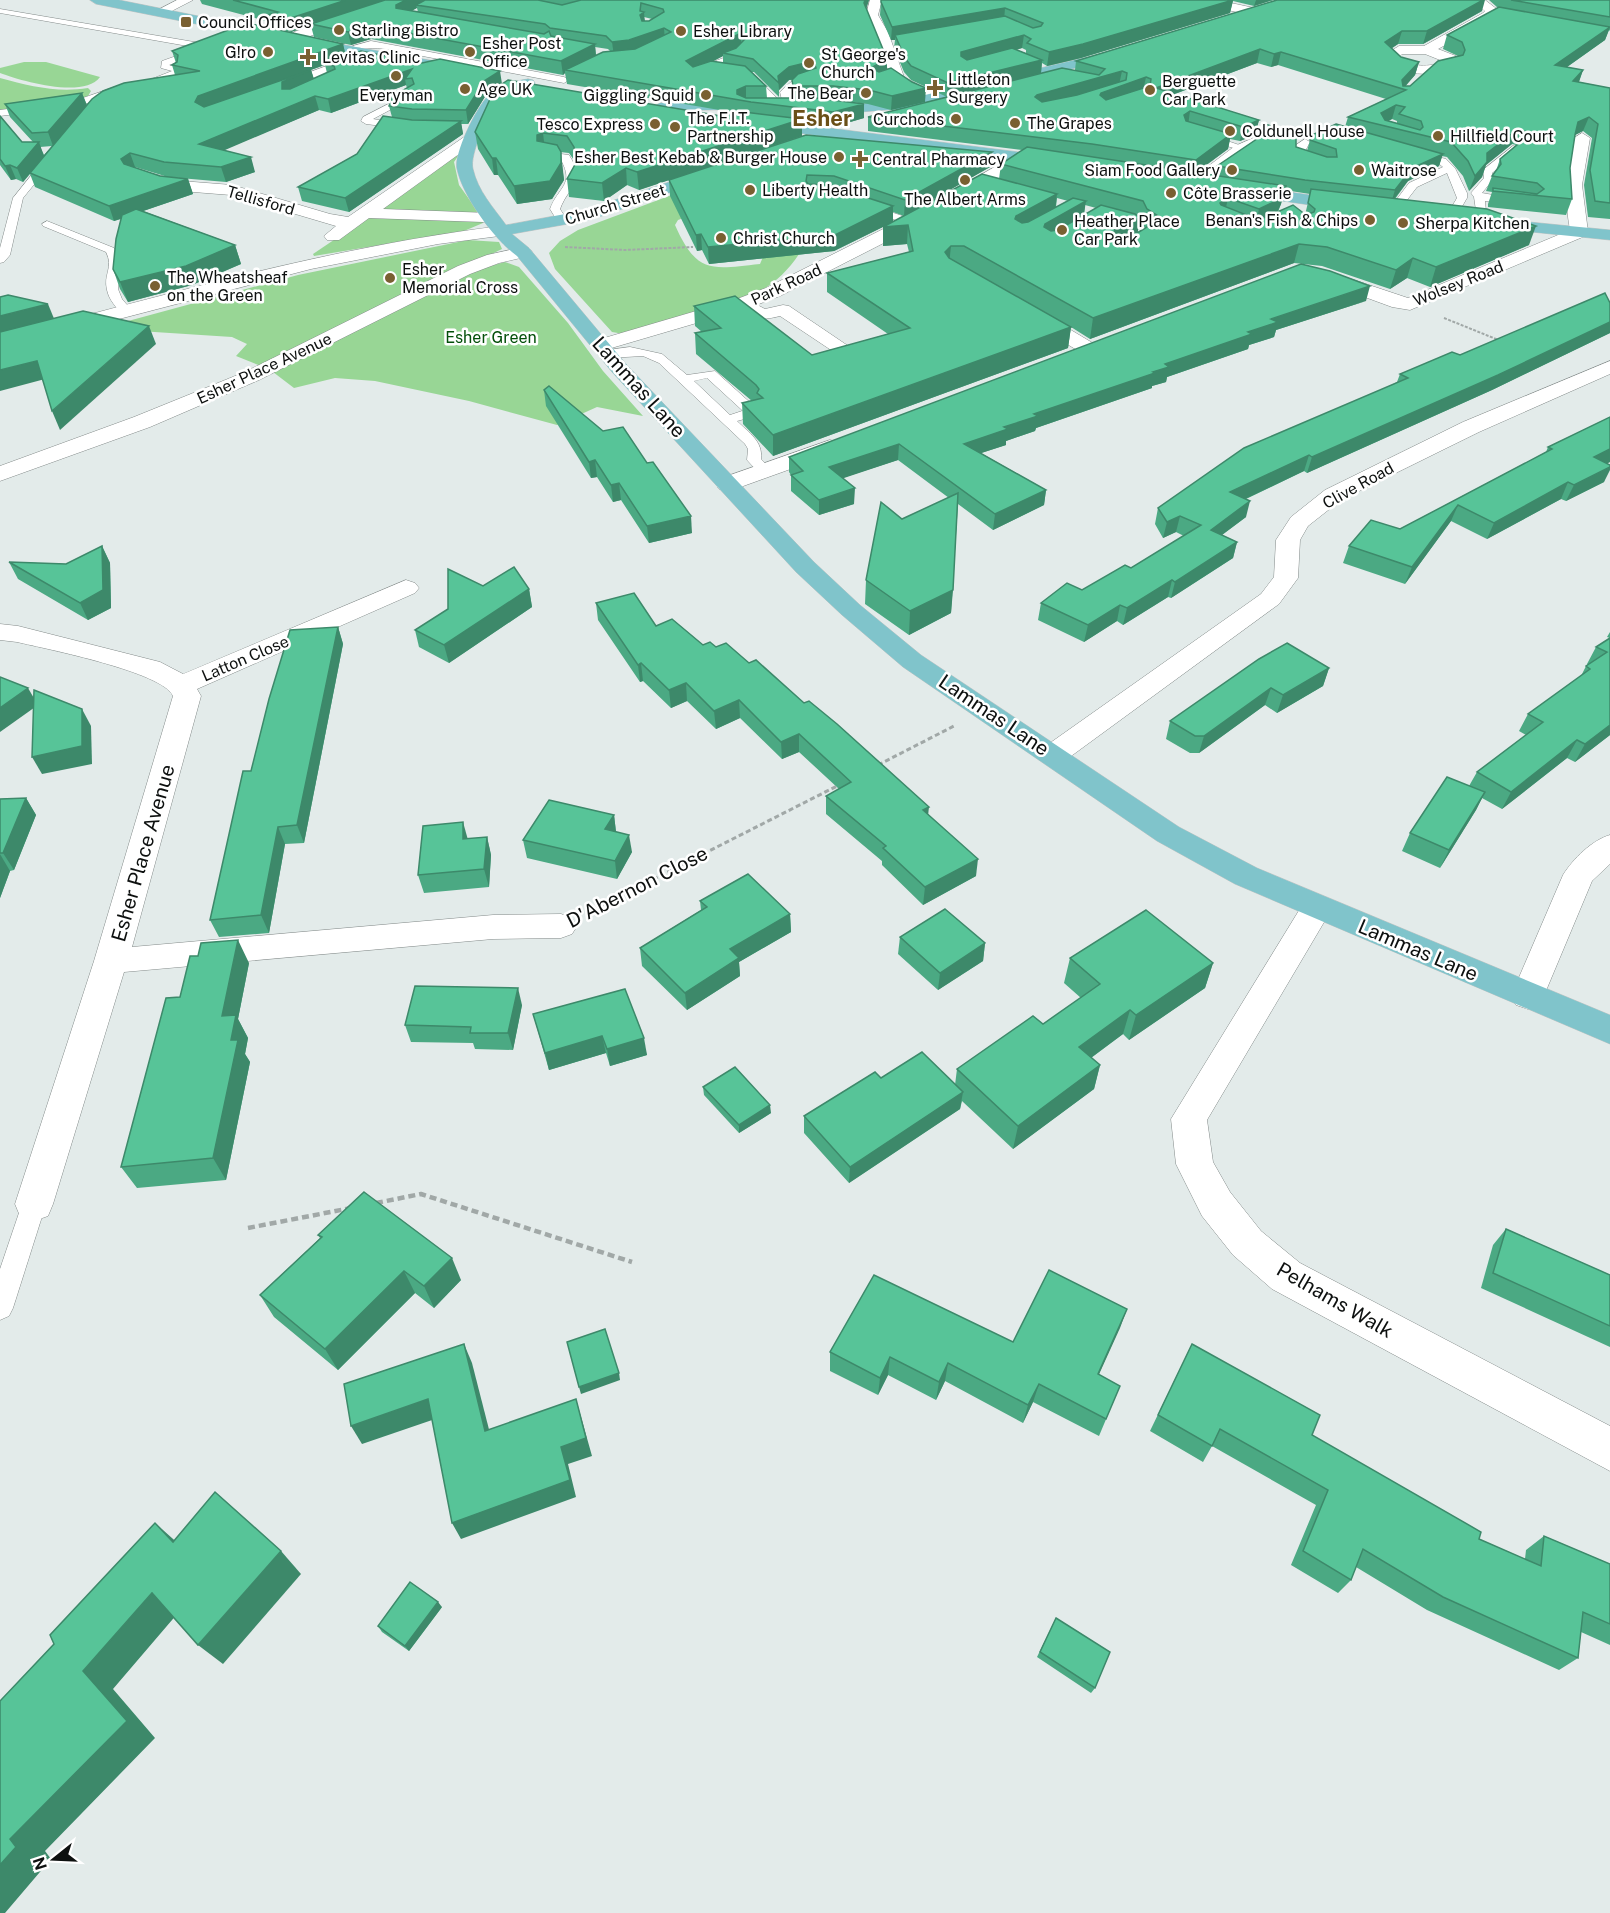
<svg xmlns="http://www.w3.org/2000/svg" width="1610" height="1913" font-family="'Public Sans',sans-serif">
<rect width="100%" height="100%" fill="#e3ebea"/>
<g fill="#98d695">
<path d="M24,62H46L100,77C84,99 21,81 0,73V68Z"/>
<path d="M0,78C30,86 57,93 88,88L91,91L88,96L73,102L0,111Z"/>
<path d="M463,149L454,162L459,185L479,213L380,209Z"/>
<path d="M693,187L686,217L678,220L675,225C697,275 712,269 760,264L765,252L801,251C787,273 771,287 747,298L624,334L612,332L555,269L549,253L560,241L578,230Z"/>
<path d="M371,218L482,220L483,223L464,231L314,256L313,254L365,219Z"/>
<path d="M468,240L499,242L502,249L261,366L236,356L247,344L232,337L108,329L117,324L298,275Z"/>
<path d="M505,262L519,267L568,323L603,371L643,416L597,407L557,425L469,401L375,381L335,378L294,388L273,372L471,271Z"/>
</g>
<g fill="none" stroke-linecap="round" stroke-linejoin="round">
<defs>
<g id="service">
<path d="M0,9L206,44L210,47L205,52L169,65L180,68L179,75L142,89L139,88V84L172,71L161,68L162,61L199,48L0,13Z"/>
<path d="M371,41L564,77L569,80L564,83L386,49C377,47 358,50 353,46Z"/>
<path d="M737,49L744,51L736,59L715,67L752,74L783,104L780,92L791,82L809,78L814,81L797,86L790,93L791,107H776L746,78L706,69L707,64L729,56L730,52Z"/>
<path d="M118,86L123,89L121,91L79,106L0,116V110L77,100Z"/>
<path d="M408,94L416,96L373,119L407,125V129L366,124L361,121L363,117Z"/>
<path d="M1198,133H1204L1248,148L1243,151L1198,137Z"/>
<path d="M1305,139L1310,142L1303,155L1319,160V164H1311L1292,156L1296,145Z"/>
<path d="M1513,146L1522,148L1492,173L1494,178L1482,193L1516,199L1521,202L1516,205L1485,201L1487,222L1486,224H1478L1474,197L1471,193L1484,178L1483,170Z"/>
<path d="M1415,151L1446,159L1455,168L1467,193V198L1454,220L1450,221L1445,218L1457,198L1447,173L1417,187L1397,213H1389L1388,211L1409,183L1443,167L1438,163L1411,156L1410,154Z"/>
<path d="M545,152L569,155C587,184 570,183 560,209L567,220L566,222H558L550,209C558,187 575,185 561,160L541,157V153Z"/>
<path d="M1021,154L1026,157L1025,159C1007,163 972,170 957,159L962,156L993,159Z"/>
<path d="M46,157L55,159L23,198L10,255L4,262L0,263V248L13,198Z"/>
<path d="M866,204L915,220L916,222L911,225L862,209L861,207Z"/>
<path d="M47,221L114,248L122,261L118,289L122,299L133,312L131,315H123C116,307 109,300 107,290C103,274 114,268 106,252L43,226L42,224Z"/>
<path d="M630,347L662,354L687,375L715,371L755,407L757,410L752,417L737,421C749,433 763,441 761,459L771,470L769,473H759L747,460L748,449L745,444L659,363L643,356L608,358L602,354L608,350ZM707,378L743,411H742L730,415L694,381Z"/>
<path d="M34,1193L43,1196L46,1204L13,1308L9,1316L0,1320V1269L22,1204L25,1196Z"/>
</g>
<path id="pedestrian" d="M744,298L765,309L783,305L789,306L863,356L860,360H846L780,316C761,321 748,320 735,303L738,299Z"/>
<g id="minor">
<path d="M177,0H193L166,14L162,15L156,11Z"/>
<path d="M393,0H412L410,3L304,38L299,39L292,35L294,32Z"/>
<path d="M870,0H882L878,15L888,32L904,77L935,94L937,97L935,100H925L900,88L893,82L866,15Z"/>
<path d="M1193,0H1217L1259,9L1261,12L1255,16L1195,3Z"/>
<path d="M1470,0H1485L1498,10L1493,19L1438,49L1456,56L1459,64L1457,67C1433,76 1400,79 1383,56L1399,46H1424L1483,13L1485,11ZM1402,54H1425L1445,62C1429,67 1411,68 1398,57Z"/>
<path d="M368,51L373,52L375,55L373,58L276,94L271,95L264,91L266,88Z"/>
<path d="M472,133L480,138L477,141L383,209L489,213L492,217L489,221L483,222L369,218L339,240H327L324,236L336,226L231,195L181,191L140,180L138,177L146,172L181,181L232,185L330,214L348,217L467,135Z"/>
<path d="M1582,133L1590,138L1582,185L1588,232L1585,236L1410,310L1392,307L1321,281L1318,277L1321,273L1327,271L1408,298L1570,230C1564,197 1566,170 1574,138Z"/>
<path d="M1258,136L1266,141L1200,186L1194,188L1186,183L1235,146Z"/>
<path d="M1021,152L1029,157L1018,169L917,226L780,296L751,307L608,349H594L591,345L594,341L737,299L766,288L905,218Z"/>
<path d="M501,226L507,227L510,231L507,235L438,244L311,269L0,350V338C166,295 330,247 501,226Z"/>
<path d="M523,247L529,248L532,252L529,256L499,263L470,274L259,380L150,427L0,481V466L134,417L245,372L458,266L487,255Z"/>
<path d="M1032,309L1039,311L1096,345L1099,349L1096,353H1082L1025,319L1022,315L1025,311Z"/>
<path d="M1610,361V374L1479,432L1341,500L1308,526L1300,540L1298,578L1279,604L1063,762L1053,764L1043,762L1039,755L1043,748L1261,594L1274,577L1276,540L1291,517L1325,490L1463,422Z"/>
<path d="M830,440L838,442L841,447L838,452L735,489L727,491L719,489L716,484L719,479Z"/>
<path d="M406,580L415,583L419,588L415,593L197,689L201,696L132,947L493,915L561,914L572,918L577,926L572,934L561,938L493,939L124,972L53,1204L48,1216L34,1221L20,1216L15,1204L94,961L173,696C163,672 47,649 17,642L0,640V624L18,626L160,662L183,674Z"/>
<path d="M1610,835V864L1592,881L1540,1005L1528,1009L1516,1005L1511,996L1563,875C1573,859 1592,840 1610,835Z"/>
<path d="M1317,895L1328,899L1333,907L1207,1120L1213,1162L1230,1192L1261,1231L1300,1263L1610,1426V1471L1272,1289L1233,1255L1202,1216L1176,1164L1171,1119L1306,899Z"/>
</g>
<g id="primary">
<path d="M90,0H119L144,5L311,39L468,67L475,71L468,75L311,47L96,4Z"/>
<path d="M1118,50L1123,51L1125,54L1123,57L899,109L860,112L853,108C859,101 900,101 912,98Z"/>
<path d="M528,79L533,80L535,83L533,86C521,89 509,92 500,101C489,111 469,155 473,169C478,191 493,207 506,225L581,211L712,168L720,173L718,176L590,220L512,234L529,248L626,364L814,562L860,605L921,655L1179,827L1257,868L1610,1015V1044L1235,884L1157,841L903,667L842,615L796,572L612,372L517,256C494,239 463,197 457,169C453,154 478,104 490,94C502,85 513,81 528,79Z"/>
<path d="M748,102L755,106L753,109L660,111L653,107L660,103Z"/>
<path d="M758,119L1058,157L1066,162L1058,167L753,127L750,124Z"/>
<path d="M1240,185L1352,201L1360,206L1352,211L1234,194L1232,190L1234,186Z"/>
<path d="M1489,218L1610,230V240L1483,227L1480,223L1483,219Z"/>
</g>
</defs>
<use href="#service" stroke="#848b8a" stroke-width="1"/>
<use href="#pedestrian" stroke="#848b8a" stroke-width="1"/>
<use href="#minor" stroke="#848b8a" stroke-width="1"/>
<use href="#primary" stroke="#c5c6c5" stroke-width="1"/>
<g stroke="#a1a8a7" stroke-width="2" stroke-dasharray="3 1.5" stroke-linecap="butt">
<path d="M565,247L625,250L693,247"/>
<path d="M1444,318L1501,341"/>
</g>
<g stroke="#a1a8a7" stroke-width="3" stroke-dasharray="5 3" stroke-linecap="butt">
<path d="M878,765L954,726"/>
<path d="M589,912L839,785"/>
</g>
<g stroke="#a1a8a7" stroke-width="4.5" stroke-dasharray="7 4" stroke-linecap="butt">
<path d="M376,1203L421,1194L632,1262"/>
<path d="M248,1228L351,1208"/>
</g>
<use href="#service" fill="#fff" fill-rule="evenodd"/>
<use href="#pedestrian" fill="#fff" fill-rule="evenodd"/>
<use href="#minor" fill="#fff" fill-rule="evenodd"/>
<use href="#primary" fill="#80c4cb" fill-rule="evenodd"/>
</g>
<g fill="#4ba983" fill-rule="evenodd">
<path d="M200,0H869L866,8L887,69L925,102L891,110L868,104L831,100L864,118L833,127L802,123V136L639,190L627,185L604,201L569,197L567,179L576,163L569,153L560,152L564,180L552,199L517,204L498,175H494L478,149L475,132L721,116L737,113L567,84L565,73L563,75L371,39L351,45L314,37L311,26L291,32L272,28L270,22L202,4ZM416,8H417L418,12L411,11ZM644,17L652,19L649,21H645ZM595,47L608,49L610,51L596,55ZM723,56V63L713,61ZM751,72H754L779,97V90L789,80H793V98H767L766,86Z"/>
<path d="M881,0H1273L1254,6L1233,1L1230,13L1081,58L1047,66L1042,63L1041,73L1075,70L1076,61L1482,11L1423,44H1398L1391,48L1401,57L1419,62L1415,75L1405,86H1410L1458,56L1443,49L1447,35L1498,8L1489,0H1610V31L1609,30L1605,40L1567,67L1583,70L1579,82L1610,88V219L1588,217L1584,185L1592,138L1583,131L1575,135L1570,168L1572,199L1566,215L1488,207V204L1492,192L1486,191L1492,176L1496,171L1500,159L1516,145L1512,144L1486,165L1482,177L1469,191L1463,176L1447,157L1442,156L1439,166L1408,181L1395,199L1529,245L1430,287L1407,278L1390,289L1322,266L1294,263L1090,339L1071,327L1068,348L773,456L743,424L742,403L752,401L696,354L695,333L702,332L695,326L694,306L812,355L888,334L827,292V273L909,252L907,244L883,246V227L999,179L1001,164L1022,150L868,131V117L947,97L911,80L904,72L894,48L895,40H891L880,15ZM1022,48L1026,50V53L1016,50ZM1257,63L1271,67L1278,65L1386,99L1348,117L1345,127L1310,140L1307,151L1296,147L1268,125L1266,133L1217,166L1215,175L1196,172L1228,149L1230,139L1240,141L1255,135L1259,120L1175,94ZM1392,119L1397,121V123L1388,121ZM1284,190L1310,194L1305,215L1278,212L1281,204ZM1057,198L1068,201L1056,207ZM1085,205L1096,208L1084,215ZM1140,220L1145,228L1137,232Z"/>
<path d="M343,44L346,56L486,95L468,124H461L463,134L349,212L302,201L298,187L357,154L392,117L389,106L407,88L406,85L331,113L319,110L223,150L255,172L226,182L168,177L135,167L134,168L160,176L188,179L193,194L143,211L235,245L241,264L192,285L128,302L120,289L113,269L121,219L114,221L35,187L30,174L23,182L16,179L11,180L0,165V116L22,142H33L10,117L5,104L82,93L87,105L175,75L172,65L176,63L172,51ZM325,65L327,73L314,79L311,70L288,78ZM52,146L44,155L40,147Z"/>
<path d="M990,167L904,216L893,212V222L834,251L709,264L702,250L697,251L670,196L669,180Z"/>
<path d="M1366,301L1276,330L1274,337L1249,345L1248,349L1167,377L1166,382L1152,386V388L1036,428L1035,431L1006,441V445L981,453L1046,490L1044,505L993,530L958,504L951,613L909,635L865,604L866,580L902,519L949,498L898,460L842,478L854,504L819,515L791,491V475L789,472V457Z"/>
<path d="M1610,303V333L1492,390L1307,473L1304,471L1246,499V517L1222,535L1237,542L1233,558L1171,598L1168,597L1123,625L1117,621L1084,642L1038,620L1041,603L1082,590L1131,568L1184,536L1176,532L1163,538L1155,524L1158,508L1397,382L1400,374L1460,355Z"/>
<path d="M544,390L603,431L692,533L649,543L621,500L613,502L597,477L591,478L546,406Z"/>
<path d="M1610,417V462L1607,463L1604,482L1566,501L1561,499L1487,539L1451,521L1405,584L1343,563L1349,546L1400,529L1546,452L1548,447Z"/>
<path d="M102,546L110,563L111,608L88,620L18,579L9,562L66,564Z"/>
<path d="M529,589L532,607L449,663L419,647L415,630Z"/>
<path d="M596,603L703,645L716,647L749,663L928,814L976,876L923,905L882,865V861L826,814V796L839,789L799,752L782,759L740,718L716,729L687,701L671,708L643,681L640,682L598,620Z"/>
<path d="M338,627L343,644L304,843L285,844L269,933L219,937L210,920L251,771Z"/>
<path d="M1610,632V735L1575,762L1567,758L1502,809L1482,798L1476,810L1440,868L1402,851L1410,833L1469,786L1477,772L1526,735L1519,731L1528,714L1581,676L1586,666L1588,665L1587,664L1596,647L1610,638L1607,637Z"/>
<path d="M1329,668L1323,686L1277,713L1265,705L1199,753H1190L1166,739L1170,721Z"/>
<path d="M26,798L36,815L14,870L10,871L0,898V799Z"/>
<path d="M614,815L616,832L632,852L617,879L527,858L523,840Z"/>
<path d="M487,837L491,855L489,887L424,893L418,875L468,839Z"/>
<path d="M700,901L790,914L791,932L739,962L740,976L687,1010L642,966L640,948L701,910Z"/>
<path d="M900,937L985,943L983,961L938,990L898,954Z"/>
<path d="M1070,958L1213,963L1205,988L1129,1040L1123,1034L1091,1058L1100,1065L1094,1089L1013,1149L962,1101L960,1109L849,1183L804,1133V1116L881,1078L955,1085L957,1069L1043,1024L1081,998L1064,983Z"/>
<path d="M249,963L238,1019L248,1038L245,1054L250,1062L226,1180L137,1188L121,1167L180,997Z"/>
<path d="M625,989L647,1055L610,1066L606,1053L549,1070L533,1014Z"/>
<path d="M522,1005L513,1050L475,1049L473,1043L411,1042L405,1025Z"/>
<path d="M703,1087L771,1113L739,1133L704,1095Z"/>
<path d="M1506,1229L1610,1275V1347L1481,1288L1493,1245Z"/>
<path d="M318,1235L461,1280L434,1308L415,1293L338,1370L274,1317L260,1295L320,1238Z"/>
<path d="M1127,1309L1098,1375L1120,1386L1099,1436L1033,1402L1023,1423L945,1381L936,1400L888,1375L878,1395L830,1371V1352L1013,1342Z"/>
<path d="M1192,1344L1312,1435L1479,1539L1525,1559L1526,1550L1544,1536L1610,1564V1645L1581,1632L1578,1658L1559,1670L1427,1610L1356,1567L1351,1580L1338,1593L1291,1565L1316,1505L1212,1446L1203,1462L1150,1431Z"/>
<path d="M442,1607L409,1651L382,1632L378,1626Z"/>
<path d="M1056,1618L1095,1688L1091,1693L1037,1657Z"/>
</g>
<g fill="#3d896a">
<path d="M346,0H386L311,24V25L291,32L288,19Z"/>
<path d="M406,0H430L416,5L417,8L399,18L396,8V5Z"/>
<path d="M865,0H869L864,16V3Z"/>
<path d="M1233,0L1230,13L1081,58L1047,66L1049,52Z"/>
<path d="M1256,0H1273L1254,6Z"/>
<path d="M1483,0H1485L1482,11L1423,44L1427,31Z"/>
<path d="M641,3V14L644,12L645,25L641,28L640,15Z"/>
<path d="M1005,8L1004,21L895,35V40H891L892,27Z"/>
<path d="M369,26L371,39L351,45L348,32Z"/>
<path d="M1610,27L1605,40L1550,79L1555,65Z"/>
<path d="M664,28L665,41L614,56L612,42Z"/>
<path d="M1402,31L1398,44L1381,56L1385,42Z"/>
<path d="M741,33V46L723,53V56L687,75L686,61Z"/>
<path d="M1024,35L1022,48L960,66L961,52Z"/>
<path d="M343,44L346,57L202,110L195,102L198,96Z"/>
<path d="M595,44L596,57L565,70V73L563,75L561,61Z"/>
<path d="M1260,49L1257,63L1153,102L1156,88Z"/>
<path d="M1281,52L1278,65L1271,67L1274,54Z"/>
<path d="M887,59V73L871,82V68Z"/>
<path d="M1042,60L1041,73L947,97L948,83Z"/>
<path d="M809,62V76L789,80L779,90L778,76L789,67Z"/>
<path d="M1419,62L1415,75L1403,89L1402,80Z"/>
<path d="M412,69V78L405,79L406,85L331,113L328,99Z"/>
<path d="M311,70L315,83L285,96L282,89V82Z"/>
<path d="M1583,70L1578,84L1573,81Z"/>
<path d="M500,71L502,84L486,95L468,124L466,110L484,81Z"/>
<path d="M1122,71L1119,85L1035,109V97L1037,95Z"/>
<path d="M1146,77L1143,91L1099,107L1100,95L1101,93Z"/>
<path d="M746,86V100L738,99L737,90Z"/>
<path d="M926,88L925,102L891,110L892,96Z"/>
<path d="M82,93L87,106L53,146L48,132Z"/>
<path d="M315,96L319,110L204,159L199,144Z"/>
<path d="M864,104V118L833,127V112Z"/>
<path d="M1396,105L1392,119L1381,125V113Z"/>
<path d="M1190,111L1188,126L1184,115Z"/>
<path d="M1589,117L1583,131L1573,136L1578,122Z"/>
<path d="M802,119V136L639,190L637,172Z"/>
<path d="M1259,120L1255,135L1240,141L1243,127Z"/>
<path d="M461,121L463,134L349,212L345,198Z"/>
<path d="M1517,130L1512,144L1486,165L1482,177L1469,191L1475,176L1487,153Z"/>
<path d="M543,133L545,150L537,141V135Z"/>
<path d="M1231,134L1228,149L1193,175L1196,160Z"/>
<path d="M39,142L44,156L23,182L17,168Z"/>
<path d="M561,152L564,180L552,199L517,204L514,186Z"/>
<path d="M992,152L990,167L904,216L905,200Z"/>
<path d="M130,153L135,167L126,174L121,159Z"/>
<path d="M1443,154L1439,166L1408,181L1391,203L1395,190L1412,168Z"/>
<path d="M251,157L255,172L226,182L221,167Z"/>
<path d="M492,158H496L498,175H494Z"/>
<path d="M10,165L16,179L11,180L5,166Z"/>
<path d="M626,168L627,185L604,201L602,183Z"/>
<path d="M188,179L193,194L114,221L109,206Z"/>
<path d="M1286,186L1281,204L1275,217L1255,228L1259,209Z"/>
<path d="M1057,194L1055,212L1014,235L1016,216Z"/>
<path d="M1228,198L1224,217L1220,203Z"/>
<path d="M1086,201L1083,220L1043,243L1045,224Z"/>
<path d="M893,206V222L834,251L709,264L708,247Z"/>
<path d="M1140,218L1137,237L1111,252L1115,227Z"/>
<path d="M908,225L907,244L883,246V227Z"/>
<path d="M1536,226L1529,245L1430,287L1436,267Z"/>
<path d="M701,234L702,250L697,251L696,235Z"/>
<path d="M1299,244L1294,263L1090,339L1093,318Z"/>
<path d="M235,245L241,264L192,285L128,302L120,282Z"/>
<path d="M951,246L949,265L945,252Z"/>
<path d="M1413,258L1407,278L1390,289L1396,270Z"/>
<path d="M1370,286L1366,301L1276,330L1274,337L1249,345L1248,349L1167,377L1166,382L1152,386V388L1036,428L1035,431L1006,441V445L963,459L964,444L1034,414L1153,372L1165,364L1248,332L1271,319Z"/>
<path d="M48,304L55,321L0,336V316Z"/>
<path d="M1610,322V333L1492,390L1307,473L1312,457Z"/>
<path d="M149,326L156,344L60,430L52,411Z"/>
<path d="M1071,327L1068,348L773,456V435Z"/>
<path d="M37,361L45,379L0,391V370Z"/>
<path d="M899,444L898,460L829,483V467Z"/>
<path d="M1610,449V462L1586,474L1594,457Z"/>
<path d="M1309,455L1304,471L1226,508L1230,492Z"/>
<path d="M595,460L597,477L591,478L589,462Z"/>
<path d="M1610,467V470L1604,482L1566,501L1574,485Z"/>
<path d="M1568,482L1561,499L1487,539L1494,523Z"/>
<path d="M619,483L621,500L613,502L611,485Z"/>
<path d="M855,488L854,504L819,515V500Z"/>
<path d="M1046,490L1044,505L993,530L995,514Z"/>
<path d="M1250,501L1246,517L1207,546L1211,530Z"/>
<path d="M1458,505L1451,521L1405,584L1412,567Z"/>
<path d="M691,516L692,533L649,543L647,526Z"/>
<path d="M1180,516L1176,532L1163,538L1167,522Z"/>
<path d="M1237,542L1233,558L1171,598L1175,582Z"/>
<path d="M102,546L110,563L111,608L88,620L80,603Z"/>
<path d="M1172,580L1168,597L1123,625L1127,608Z"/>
<path d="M529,589L532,607L449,663L444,645Z"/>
<path d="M953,590L951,613L909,635L910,611Z"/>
<path d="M1120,605L1117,621L1084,642L1088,625Z"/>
<path d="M338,627L343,644L304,843L297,825Z"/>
<path d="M641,663L643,681L640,682L638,665Z"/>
<path d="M1329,668L1323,686L1277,713L1283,695Z"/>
<path d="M686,683L687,701L671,708L669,690Z"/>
<path d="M28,688L38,705L0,732V708Z"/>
<path d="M1271,688L1265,705L1199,753L1204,736Z"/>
<path d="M739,700L740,718L716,729L714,711Z"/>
<path d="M82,709L91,726L92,764L42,774L32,757Z"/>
<path d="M1610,725V735L1575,762L1585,744Z"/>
<path d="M799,734V752L782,759L781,742Z"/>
<path d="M1577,740L1567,758L1502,809L1511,792Z"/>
<path d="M1485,792L1476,810L1440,868L1449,850Z"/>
<path d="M26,798L36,815L14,870L3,853Z"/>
<path d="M929,807L927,824L923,810Z"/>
<path d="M614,815L616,832L605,829Z"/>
<path d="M463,822L468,840L463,839Z"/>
<path d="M278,827L285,844L269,933L261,915Z"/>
<path d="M629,835L632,852L617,879L615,861Z"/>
<path d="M487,837L491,855L489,887L484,869Z"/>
<path d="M0,854L10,871L0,898Z"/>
<path d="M978,859L976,876L923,905L925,887Z"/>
<path d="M790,914L791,932L739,962L740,976L687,1010L685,993L730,949Z"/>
<path d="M238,940L249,963L238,1019L248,1038L245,1054L250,1062L226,1180L213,1158L231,1040L222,1016Z"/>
<path d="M985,943L983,961L938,990L940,973Z"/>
<path d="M1213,963L1205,988L1129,1040L1136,1015Z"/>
<path d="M518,988L522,1005L513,1050L508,1033Z"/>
<path d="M1130,1010L1123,1034L1073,1071L1079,1047Z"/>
<path d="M602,1036L606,1053L549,1070L545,1053Z"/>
<path d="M644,1038L647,1055L610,1066L607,1049Z"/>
<path d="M1100,1065L1094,1089L1013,1149L1018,1126Z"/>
<path d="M963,1092L960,1109L849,1183L850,1167Z"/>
<path d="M770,1105L771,1113L739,1133V1125Z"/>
<path d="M452,1258L461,1280L434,1308L424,1286Z"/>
<path d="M404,1271L415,1293L338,1370L325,1349Z"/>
<path d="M1127,1309L1120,1328L1091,1392L1098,1374Z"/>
<path d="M464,1344L472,1363L494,1449L485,1431Z"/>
<path d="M890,1357L888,1375L878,1395L880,1378Z"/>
<path d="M948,1363L945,1381L936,1400L939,1382Z"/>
<path d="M619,1373L620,1380L581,1394L579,1387Z"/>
<path d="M1039,1384L1033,1402L1023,1423L1028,1405Z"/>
<path d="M428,1399L438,1418L362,1444L351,1426Z"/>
<path d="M576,1399L592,1456L568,1464L576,1497L461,1539L452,1523L561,1447Z"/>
<path d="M155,1523L181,1546L173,1542Z"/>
<path d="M281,1551L301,1574L223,1664L198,1645Z"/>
<path d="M152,1593L178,1613L113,1689L155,1738L45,1851L51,1859L5,1913H0V1865L10,1839L83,1671Z"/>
<path d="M438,1602L442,1607L409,1651L405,1646Z"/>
</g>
<g fill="#57c498" stroke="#3d896a" stroke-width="1.5" fill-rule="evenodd">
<path d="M233,0H346L288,19L268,15L278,12Z"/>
<path d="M385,0H406L396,5V8L544,34L549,31L551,36L595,44L561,61L369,26L348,32L311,24Z"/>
<path d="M425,0H538L562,5L581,0H865L864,3L887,59L871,68L879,72L891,68L912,82L926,88L892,96L869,90L833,86H793L792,80L798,74L816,68L815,65L809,62L789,67L778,76L779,83L753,59L723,53L736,48L745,39L741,33L686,61L693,67L711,61L745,66L766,86H746L737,90V94L746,98H816L864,104L833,112L751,102L565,70L603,52L635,49L671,32L664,28L629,40L612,42L606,36L550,28L545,24L416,5ZM641,3L663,9L664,12L649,21H642L640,15L644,12L640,11Z"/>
<path d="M881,0H1233L1083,44L1049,52L1027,43L1031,39L1024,35L961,52V56L967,60L1012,48L1042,60L948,83L911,66L905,58L895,35L1005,16L1033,28L1041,26L1043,23L1005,8L892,27L881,2Z"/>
<path d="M1277,0H1483L1427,31H1402L1385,42L1401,57L1419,62L1402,80L1403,86H1410L1438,61L1463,55L1465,50L1462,42L1447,35L1499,7L1610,27L1555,65L1583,70L1573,81L1610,88V203L1595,201L1590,170L1598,124L1589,117L1578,122L1575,135L1570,168L1572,199L1493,191V188L1537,194L1544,189L1537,183L1492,176L1501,164L1500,159L1529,135V132L1517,130L1487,153V162L1475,176L1468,161L1451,142L1348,117L1406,90L1281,52L1274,54L1260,49L1156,88L1259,120L1243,127L1190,111L1184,115L1186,121L1231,134L1196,160L1092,144L868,117L1062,68L1099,75L1105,69L1076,61ZM1122,71L1127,73L1126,80L1077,95L1042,102L1035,97L1037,95ZM1146,77L1151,79L1150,86L1106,100L1100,95L1101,93ZM1396,105L1405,107L1399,114L1421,121L1423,127L1420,130L1385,120L1381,113Z"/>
<path d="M1511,0H1610V17Z"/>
<path d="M247,23L343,44L198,96L195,102L204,107L311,70L282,82V89H290L335,69L334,66L325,64L361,51L422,63L440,59L500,71L484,81L466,110L412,109L389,106L393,96L414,84L412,78L405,79L412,69L328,99L315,96L199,144L251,157L221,167L164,162L130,153L121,159L124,164L160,176L188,179L109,206L30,173L92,99L103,91L124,83L200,71L172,65L177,62L178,55L172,51Z"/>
<path d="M508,80L721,116L744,112L802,119L637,172L626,168L602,183L567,179L577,161L574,147L567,136L543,133L537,135V141L557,145L561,152V163L550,181L514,186L496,158H492L475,132L490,99L499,86Z"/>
<path d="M82,93L48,132L32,133L5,104Z"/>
<path d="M0,116L22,142H39L17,168L10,165L5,166L0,159Z"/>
<path d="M383,116L412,120L461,121L345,198L298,187L357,154Z"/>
<path d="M1336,124L1443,154L1412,168L1395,190L1305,180L1217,166L1270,130L1268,125L1296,134V147L1327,157H1337L1336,149L1310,140L1312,135Z"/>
<path d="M806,135L992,152L905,200L834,176L807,175L806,181L808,184L828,185L893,206L835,235L708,247L701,234L696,235L669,180Z"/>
<path d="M1027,147L1286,186L1280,199L1259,209L1228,198L1220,203L1221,205L1259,220L1293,205L1306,215L1314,212L1315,209L1308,203L1311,189L1487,209L1536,226L1436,267L1413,258L1396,270L1327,247L1299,244L1093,318L964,246H951L945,252L949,258L1071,327L773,435L742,403L763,398L757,393L759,389L756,385L695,333L721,328L694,306L735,296L812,355L910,328L827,273L913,251L908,225L883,227L982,174L1057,194L1016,216L1015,219L1022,223L1028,222L1073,198L1086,201L1045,224L1044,227L1051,231L1058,230L1101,205L1135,214L1140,218L1115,227L1114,233L1116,235L1139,232L1158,220V216L1147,209L1143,201L1001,164Z"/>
<path d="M136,209L235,245L186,266L120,282L113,269L116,239L122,215Z"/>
<path d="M1301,264L1330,271L1370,286L1271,319L1278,322L1248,332L1252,334L1165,364L1169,367L1153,372L1155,373L1034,414L1038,416L1004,427L1008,429L964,444L1046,490L995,514L899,444L829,467L855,488L819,500L791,475L803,471L789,457Z"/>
<path d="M1605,293L1610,303V322L1498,375L1312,457L1309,455L1230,492L1250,501L1211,530L1237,542L1175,582L1172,580L1127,608L1120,605L1088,625L1041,603L1067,583L1082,590L1125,565L1131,568L1201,525L1180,516L1167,522L1158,508L1244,448L1408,378L1400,374L1452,352L1460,355Z"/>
<path d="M8,295L48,304L0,316V297Z"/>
<path d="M83,311L149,326L52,411L37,361L0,370V332Z"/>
<path d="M549,386L603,431L623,427L647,463L653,462L691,516L647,526L619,483L611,485L595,460L589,462L544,390Z"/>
<path d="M1610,417V449L1594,457L1610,465V467L1574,485L1568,482L1494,523L1458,505L1412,567L1349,546L1371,520L1400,529L1552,449L1548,447Z"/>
<path d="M958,493L953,590L910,611L866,580L881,502L902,519Z"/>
<path d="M102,546L103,590L80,603L9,562L66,564Z"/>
<path d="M514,567L529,589L444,645L415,630L448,609V569L483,586Z"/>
<path d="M634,593L656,626L672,619L703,645L710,642L716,647L726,643L749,663L756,660L804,703L809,701L837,724L929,807L923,810L978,859L925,887L883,848L886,846L826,796L851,782L799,734L781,742L739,700L714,711L686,683L669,690L641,663L638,665L596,603Z"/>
<path d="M338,627L297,825L278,827L261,915L210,920L243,771H251L269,699L290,630Z"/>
<path d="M1610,638V725L1585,744L1577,740L1511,792L1477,772L1543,722L1528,714L1590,669L1586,666L1607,652L1596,647Z"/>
<path d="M1287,643L1329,668L1283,695L1271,688L1204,736H1195L1170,721L1259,659Z"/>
<path d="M0,677L28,688L0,708Z"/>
<path d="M34,690L82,709V746L32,757Z"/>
<path d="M1447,777L1485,792L1449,850L1410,833Z"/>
<path d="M26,798L3,853H0V799Z"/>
<path d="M549,800L614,815L605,829L629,835L615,861L523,840Z"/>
<path d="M463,822V839L487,837L484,869L418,875L423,826Z"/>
<path d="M748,874L790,914L730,949L739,958L685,993L640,948L707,907L700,901Z"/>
<path d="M945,909L985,943L940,973L900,937Z"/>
<path d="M1146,910L1213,963L1136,1015L1130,1010L1079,1047L1100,1065L1018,1126L957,1069L1033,1016L1043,1024L1100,984L1070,958Z"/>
<path d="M238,940L222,1016L236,1015L231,1040H238L213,1158L121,1167L166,998L180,997L190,956H198L201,943Z"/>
<path d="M415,986L518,988L508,1033H470L471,1027L405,1025Z"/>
<path d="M625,989L644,1038L607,1049L602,1036L545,1053L533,1014Z"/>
<path d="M922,1052L963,1092L850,1167L804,1116L875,1072L881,1078Z"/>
<path d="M735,1067L770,1105L739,1125L703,1087Z"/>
<path d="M364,1192L452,1258L424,1286L404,1271L325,1349L260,1295L322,1237L318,1235Z"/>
<path d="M1506,1229L1610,1275V1326L1493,1273Z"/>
<path d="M1049,1270L1127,1309L1098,1374L1120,1386L1106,1419L1039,1384L1028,1405L948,1363L939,1382L890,1357L880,1378L830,1352L874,1275L1013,1342Z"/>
<path d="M605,1329L619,1373L579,1387L567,1342Z"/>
<path d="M464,1344L485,1431L576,1399L586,1438L561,1447L570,1480L452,1523L428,1399L351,1426L344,1384Z"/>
<path d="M1192,1344L1320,1415L1312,1435L1481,1532L1479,1539L1541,1566L1544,1536L1610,1564V1624L1583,1612L1578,1658L1443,1597L1363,1549L1351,1580L1303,1551L1328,1490L1220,1429L1212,1446L1158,1415Z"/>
<path d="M215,1492L281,1551L198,1645L152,1593L83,1671L127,1721L10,1839L16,1847L0,1865V1701L54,1644L50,1635L155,1523L173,1542Z"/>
<path d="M410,1582L438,1602L405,1646L378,1626Z"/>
<path d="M1056,1618L1110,1652L1095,1688L1040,1652Z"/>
</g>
<g fill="#796031" stroke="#fff" stroke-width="2">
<rect x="180" y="16" width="12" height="12" rx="3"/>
<circle cx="339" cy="30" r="6"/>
<circle cx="681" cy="31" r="6"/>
<circle cx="268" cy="52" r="6"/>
<circle cx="470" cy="52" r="6"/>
<path d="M305 48h6v6h6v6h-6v6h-6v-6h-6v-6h6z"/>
<circle cx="809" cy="63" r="6"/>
<circle cx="396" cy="76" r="6"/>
<path d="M932 79h6v6h6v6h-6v6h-6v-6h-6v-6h6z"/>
<circle cx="465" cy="89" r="6"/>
<circle cx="1150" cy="90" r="6"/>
<circle cx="866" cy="93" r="6"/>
<circle cx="706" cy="95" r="6"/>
<circle cx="956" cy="119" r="6"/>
<circle cx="1015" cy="123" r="6"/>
<circle cx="655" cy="124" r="6"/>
<circle cx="675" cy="127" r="6"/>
<circle cx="1230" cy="131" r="6"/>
<circle cx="1438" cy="136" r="6"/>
<circle cx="839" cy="157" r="6"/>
<path d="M857 150h6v6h6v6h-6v6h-6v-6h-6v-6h6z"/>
<circle cx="1232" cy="170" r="6"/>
<circle cx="1359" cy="170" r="6"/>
<circle cx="965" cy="180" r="6"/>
<circle cx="750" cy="190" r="6"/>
<circle cx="1171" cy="193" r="6"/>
<circle cx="1370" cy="220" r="6"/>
<circle cx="1403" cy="223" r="6"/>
<circle cx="1062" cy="230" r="6"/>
<circle cx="721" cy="238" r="6"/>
<circle cx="390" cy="278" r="6"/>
<circle cx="155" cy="286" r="6"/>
</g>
<g text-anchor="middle" stroke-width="5" stroke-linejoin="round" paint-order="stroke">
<g font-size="16" fill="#0d100f" stroke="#fff" text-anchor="start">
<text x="198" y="28">Council Offices</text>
<text x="351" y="36">Starling Bistro</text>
<text x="693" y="37">Esher Library</text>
<text x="482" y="49">Esher Post<tspan x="482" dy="18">Office</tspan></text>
<text x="256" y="58" text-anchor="end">G!ro</text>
<text x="821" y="60">St George's<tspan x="821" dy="18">Church</tspan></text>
<text x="322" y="63">Levitas Clinic</text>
<text x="948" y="85">Littleton<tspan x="948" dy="18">Surgery</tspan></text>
<text x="1162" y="87">Berguette<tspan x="1162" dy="18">Car Park</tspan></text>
<text x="477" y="95">Age UK</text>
<text x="854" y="99" text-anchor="end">The Bear</text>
<text x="396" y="101" text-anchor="middle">Everyman</text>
<text x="694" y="101" text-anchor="end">Giggling Squid</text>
<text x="687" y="124">The F.I.T.<tspan x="687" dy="18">Partnership</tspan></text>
<text x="944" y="125" text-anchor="end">Curchods</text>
<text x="1027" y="129">The Grapes</text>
<text x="643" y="130" text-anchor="end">Tesco Express</text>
<text x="1242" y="137">Coldunell House</text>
<text x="1450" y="142">Hillfield Court</text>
<text x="827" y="163" text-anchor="end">Esher Best Kebab &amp; Burger House</text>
<text x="872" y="165">Central Pharmacy</text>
<text x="1220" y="176" text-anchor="end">Siam Food Gallery</text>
<text x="1371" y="176">Waitrose</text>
<text x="762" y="196">Liberty Health</text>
<text x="1183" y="199">Côte Brasserie</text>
<text x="965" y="205" text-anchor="middle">The Albert Arms</text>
<text x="1358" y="226" text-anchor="end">Benan's Fish &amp; Chips</text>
<text x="1074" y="227">Heather Place<tspan x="1074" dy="18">Car Park</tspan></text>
<text x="1415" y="229">Sherpa Kitchen</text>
<text x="733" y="244">Christ Church</text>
<text x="402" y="275">Esher<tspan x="402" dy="18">Memorial Cross</tspan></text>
<text x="167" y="283">The Wheatsheaf<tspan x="167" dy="18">on the Green</tspan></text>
</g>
<g font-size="16" fill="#0d100f" stroke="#fff">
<text transform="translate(261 200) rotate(16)" y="6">Tellisford</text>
<text transform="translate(615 204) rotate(-17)" y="6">Church Street</text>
<text transform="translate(1458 283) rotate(-22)" y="6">Wolsey Road</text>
<text transform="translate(786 284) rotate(-25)" y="6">Park Road</text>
<text transform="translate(264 368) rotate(-25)" y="6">Esher Place Avenue</text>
<text transform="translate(1358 485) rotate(-29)" y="6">Clive Road</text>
<text transform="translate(245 658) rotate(-23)" y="6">Latton Close</text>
</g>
<g font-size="16" fill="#034f09" stroke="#fff">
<text x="491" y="343">Esher Green</text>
</g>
<g font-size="20" fill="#0d100f" stroke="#fff">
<text transform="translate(639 387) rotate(48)" y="7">Lammas Lane</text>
<text transform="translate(994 715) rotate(34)" y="7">Lammas Lane</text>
<text transform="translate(143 853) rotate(-74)" y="7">Esher Place Avenue</text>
<text transform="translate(637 887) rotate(-27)" y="7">D'Abernon Close</text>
<text transform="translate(1418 950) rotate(23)" y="7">Lammas Lane</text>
<text transform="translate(1335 1300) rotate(30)" y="7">Pelhams Walk</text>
</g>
<g font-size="22" font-weight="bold" fill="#6a4f17" stroke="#fff">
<text x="822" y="126">Esher</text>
</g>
</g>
<g transform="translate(54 1859) rotate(252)" stroke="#ffffff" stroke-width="4.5" paint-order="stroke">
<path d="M0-4.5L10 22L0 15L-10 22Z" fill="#0d100f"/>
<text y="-9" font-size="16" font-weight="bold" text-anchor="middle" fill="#0d100f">N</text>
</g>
</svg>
